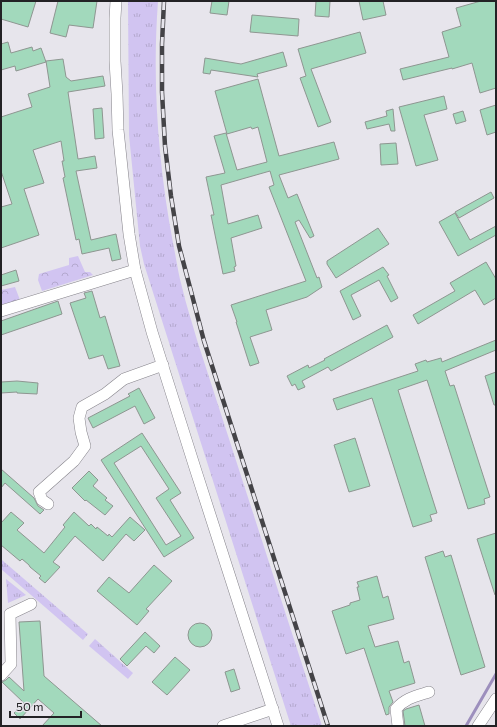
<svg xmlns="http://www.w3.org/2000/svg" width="497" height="727" font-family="Commissioner,sans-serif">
<defs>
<pattern id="grass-tufts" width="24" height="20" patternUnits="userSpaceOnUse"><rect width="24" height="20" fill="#d1c4f1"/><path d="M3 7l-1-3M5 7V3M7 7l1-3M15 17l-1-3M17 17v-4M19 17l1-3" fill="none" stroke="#b3a8ce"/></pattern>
<pattern id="forest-crowns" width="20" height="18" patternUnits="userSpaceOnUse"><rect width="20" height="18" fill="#d1c4f1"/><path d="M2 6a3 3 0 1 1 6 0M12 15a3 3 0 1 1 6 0" fill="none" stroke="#b3a8ce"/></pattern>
</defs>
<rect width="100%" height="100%" fill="#e7e5ec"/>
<g fill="url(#grass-tufts)">
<path d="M128,1H158C152,82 158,163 173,243C176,257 178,273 182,287C186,305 192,322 197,340L322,726H291L144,264L140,246L129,135Z"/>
<path d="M2,560L88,634L83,640L1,569V561Z"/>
<path d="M6,579L26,595L8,603Z"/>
<path d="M95,639L133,673L128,679L89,646Z"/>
</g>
<g fill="url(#forest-crowns)">
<path d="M78,256L85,272H90L93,275L42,291L38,280L39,274L69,265V258Z"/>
<path d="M15,287L20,300L1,305V290Z"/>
</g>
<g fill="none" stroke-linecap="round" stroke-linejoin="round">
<path stroke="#9d8fbd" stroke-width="3" d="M466,726L496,674"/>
</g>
<g fill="#a2d9bc" stroke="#8e9691" fill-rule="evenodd">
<path d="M1,1H36L28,27L1,19Z"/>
<path d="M58,1H97L93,28L69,25L66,37L50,33Z"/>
<path d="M212,1H229L227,15L210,13Z"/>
<path d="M316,1H330L329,17L315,16Z"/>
<path d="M359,1H383L386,15L363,20Z"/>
<path d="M481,1H496V88L480,93L472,63L452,69V68L403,80L400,69L449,57L442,32L461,26L456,8Z"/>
<path d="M252,15L299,19L298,36L250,32Z"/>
<path d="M360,32L366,53L311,69L331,122L318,127L300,78L306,76L298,49Z"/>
<path d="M8,42L11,53L32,47L33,51L41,48L46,62L16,71L15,66L1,70V44Z"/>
<path d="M283,52L287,66L257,74L258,77L211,70L210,74L203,73L205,58L241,64Z"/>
<path d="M63,59L66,77L71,81L103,76L105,86L68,92L78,159L95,156L97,168L76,171L91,240L116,234L121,259L112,261L109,248L82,254L79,239L76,240L63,178L65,177L62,161H64L61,141L33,150L44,183L24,189L39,235L1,248V207L12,204L1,171V117L32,107L28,94L50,87L46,61Z"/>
<path d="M258,79L279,156L334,142L339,159L279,175L288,198L297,194L314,236L310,238L299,220L295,222L317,278L319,277L322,287L307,297L266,310L272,330L250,337L259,363L250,366L236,322H237L231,305L306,281L269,187L274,185L270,171L221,185L228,224L258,215L262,228L231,238L236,266L234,267L235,271L223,274L211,215H214L206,177L225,173L214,136L226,133L237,170L267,162L258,127L252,129L251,127L227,134L215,91Z"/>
<path d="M444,96L447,109L424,115L438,160L416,166L399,107Z"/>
<path d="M496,105V132L487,135L480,110Z"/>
<path d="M102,108L104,138L95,139L93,109Z"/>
<path d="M393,109L395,131H391L389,124L367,129L365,122L387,116L386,111Z"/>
<path d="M463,111L466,121L456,124L453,114Z"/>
<path d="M396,143L398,164L381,165L380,144Z"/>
<path d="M491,192L494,198L459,218L455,212Z"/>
<path d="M455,213L470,240L496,226V235L458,256L439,222Z"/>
<path d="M378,228L389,244L336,278L327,264V261Z"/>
<path d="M486,262L496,279V298L484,305L475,290L418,324L413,315L455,291L450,283Z"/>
<path d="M383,267L389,275L387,276L398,298L391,302L379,280L351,295L361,316L353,320L340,291Z"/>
<path d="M16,270L19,281L1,286V275Z"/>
<path d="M92,291L100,318L105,316L120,366L108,369L103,355L89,359L70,303L86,298L84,293Z"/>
<path d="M58,301L62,314L1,335V321Z"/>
<path d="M387,325L393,337L331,371L328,367L302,381L305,387L298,390L295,384L292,386L287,376L308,365L309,368L325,360L324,359Z"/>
<path d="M496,340V350L445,371L450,386L454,385L490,497L484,499L485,504L468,509L427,380L398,390L437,513L430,515L432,521L413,527L372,398L337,410L333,399L418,371L415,364L426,360L427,362L441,358L442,362Z"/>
<path d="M496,372V405H494L485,376Z"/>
<path d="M17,381L38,383L37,394L17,393V392L1,393V382Z"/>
<path d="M139,388L155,418L144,424L135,406L93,428L88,418L130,396L128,394Z"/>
<path d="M142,433L181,493L170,500L194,538L164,557L101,460ZM141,446L169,489L156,498L181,536L166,545L114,463Z"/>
<path d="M355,438L370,486L349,492L334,445Z"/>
<path d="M1,469L34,498L38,506L44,510L40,514L5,483L1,488Z"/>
<path d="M89,471L98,480L93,486L107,498L105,500L113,506L105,515L86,500L85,501L72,488Z"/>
<path d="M11,512L24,523L17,530L44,553L65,527L63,525L74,512L89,526L91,524L96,529L97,527L108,536L109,534L112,537L130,517L145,530L134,541L126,534L103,561L75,536L53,562L60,567L45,583L39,578L41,576L30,567L29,565L22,559L20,561L1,545V523Z"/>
<path d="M496,533V594L495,595L477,539Z"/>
<path d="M443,551L445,557L451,555L485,667L461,675L425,557Z"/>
<path d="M154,565L172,581L146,609L149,611L137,625L97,591L109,577L129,593Z"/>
<path d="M377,576L383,598L388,596L394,619L368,626L375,647L398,641L404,663L409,661L415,683L389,691L393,702L389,707V714L386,715L364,648L346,654L332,611L350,605V603L360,600L357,587H359L357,582Z"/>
<path d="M40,621L44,676L102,726H42L54,713L38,699L20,719L14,713L24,703L2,682L6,680L9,677L24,691L19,622Z"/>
<circle cx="200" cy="635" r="12"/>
<path d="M145,632L160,646L154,653L146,646L127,666L120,659Z"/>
<path d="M175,657L190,670L167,695L152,682Z"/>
<path d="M234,669L240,689L231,692L225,672Z"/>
<path d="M419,705L425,726H405L403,711L406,709Z"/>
</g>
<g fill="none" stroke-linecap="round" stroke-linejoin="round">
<defs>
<g id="minor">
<path d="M116,1L115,18V61L117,94L118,130L129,234L135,270L152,332L195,468L278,726"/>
<path d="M1,311L135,270"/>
<path d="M48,504L42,500L39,492L74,461L85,446L81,432L79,418L82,407L105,394L124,379L163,365"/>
<path d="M1,675L11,664L10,614L31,604"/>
<path d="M223,726L273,709"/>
<path d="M398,726L396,709C405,698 416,696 429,692"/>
<path d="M478,726L496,699"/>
</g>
</defs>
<use href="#minor" stroke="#86848b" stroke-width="12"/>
<use href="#minor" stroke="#fff" stroke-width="11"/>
<defs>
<path id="rail" d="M164,1L162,44V92L165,146L171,196L179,246L192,295L204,341L328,726"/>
</defs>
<use href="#rail" stroke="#444347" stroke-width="4.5"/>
<use href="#rail" stroke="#e7e5ec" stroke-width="3" stroke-dasharray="9" stroke-linecap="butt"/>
</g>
<rect width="497" height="727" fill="none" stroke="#232225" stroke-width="4"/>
<path d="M10 711v6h71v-6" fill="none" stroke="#232225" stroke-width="2"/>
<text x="16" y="711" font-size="12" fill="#232225" stroke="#e7e5ec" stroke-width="3" paint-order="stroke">50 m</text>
</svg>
